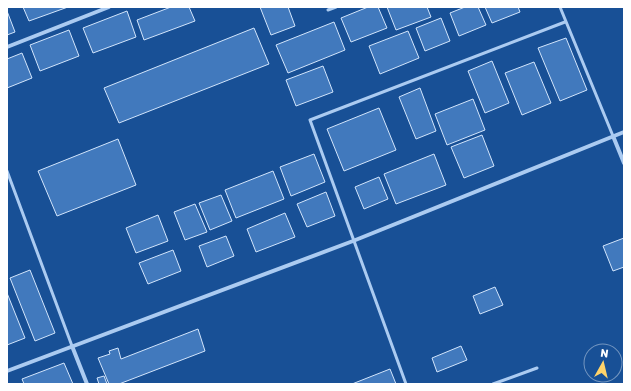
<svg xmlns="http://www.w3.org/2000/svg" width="631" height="391" font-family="Rubik,sans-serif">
<rect width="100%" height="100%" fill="#185096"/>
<g fill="#4179bd" stroke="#d2e5fc">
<path d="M23,7H68L29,21Z"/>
<path d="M171,7H189L195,21L144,40L137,20Z"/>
<path d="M260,7H288L295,26L271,35Z"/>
<path d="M368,7H378L387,28L351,42L341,18Z"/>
<path d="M387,7H427L431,17L396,30Z"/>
<path d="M465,7H478L486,25L459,36L450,13Z"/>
<path d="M485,7H518L520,12L492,23Z"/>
<path d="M7,11L15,32L7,35Z"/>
<path d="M127,11L136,37L93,53L83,28Z"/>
<path d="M441,18L450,41L425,51L416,28Z"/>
<path d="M334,22L345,50L288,73L276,45Z"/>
<path d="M254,28L269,64L119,123L104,88Z"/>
<path d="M69,30L79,56L40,71L30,45Z"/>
<path d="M408,31L419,58L380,74L369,46Z"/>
<path d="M566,38L587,90L560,101L538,48Z"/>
<path d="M22,53L32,78L7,88V59Z"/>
<path d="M492,61L509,103L485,113L468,71Z"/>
<path d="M534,62L551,103L522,115L505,73Z"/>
<path d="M323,66L333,92L296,106L286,80Z"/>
<path d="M420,88L436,131L416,139L399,97Z"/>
<path d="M473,99L485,130L447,145L435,114Z"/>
<path d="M379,108L396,150L344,171L327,129Z"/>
<path d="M482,135L494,166L464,178L451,147Z"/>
<path d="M118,139L136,185L57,216L38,171Z"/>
<path d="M314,154L325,182L291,196L280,167Z"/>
<path d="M434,154L446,185L396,204L384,174Z"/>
<path d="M273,171L284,199L236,218L225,190Z"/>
<path d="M379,177L388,199L364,209L355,187Z"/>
<path d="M326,192L335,216L307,227L297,204Z"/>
<path d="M221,195L232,221L210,230L199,203Z"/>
<path d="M195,204L207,232L185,240L174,212Z"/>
<path d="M285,213L295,237L256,252L247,229Z"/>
<path d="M158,215L168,241L136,253L126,228Z"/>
<path d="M226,236L234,256L207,267L199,246Z"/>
<path d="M624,238V267L613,271L603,246Z"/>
<path d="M173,250L181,271L148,284L139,263Z"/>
<path d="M30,270L55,333L35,341L10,278Z"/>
<path d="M495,287L503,305L480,314L473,296Z"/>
<path d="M7,293L25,338L7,345Z"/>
<path d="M198,329L205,351L119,384H109L98,358L110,354L109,351L118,348L121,359Z"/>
<path d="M461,346L467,360L437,372L432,358Z"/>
<path d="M64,363L73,384H24L22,379Z"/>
<path d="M390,369L396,384H352Z"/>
<path d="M104,376L107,384H99L97,378Z"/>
</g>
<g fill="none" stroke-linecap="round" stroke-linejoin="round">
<g stroke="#abcbf1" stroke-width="3">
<path d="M560,7L613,136"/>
<path d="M328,10L336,7"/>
<path d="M7,171L72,346"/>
<path d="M406,384L310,120L565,22"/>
<path d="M493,384L537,368"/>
</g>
<g stroke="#abcbf1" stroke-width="4">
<path d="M7,47L109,7"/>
<path d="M613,136L624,163"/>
<path d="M72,346L87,384"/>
<path d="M7,371L353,241L624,132"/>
</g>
</g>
<rect width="631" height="391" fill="none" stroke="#ffffff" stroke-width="16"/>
<g transform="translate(603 363) rotate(8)"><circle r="19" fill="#185096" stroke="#7496c0"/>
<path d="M0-3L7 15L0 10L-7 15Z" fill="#ffd36a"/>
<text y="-6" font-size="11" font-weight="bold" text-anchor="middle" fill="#ffffff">N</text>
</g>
</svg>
